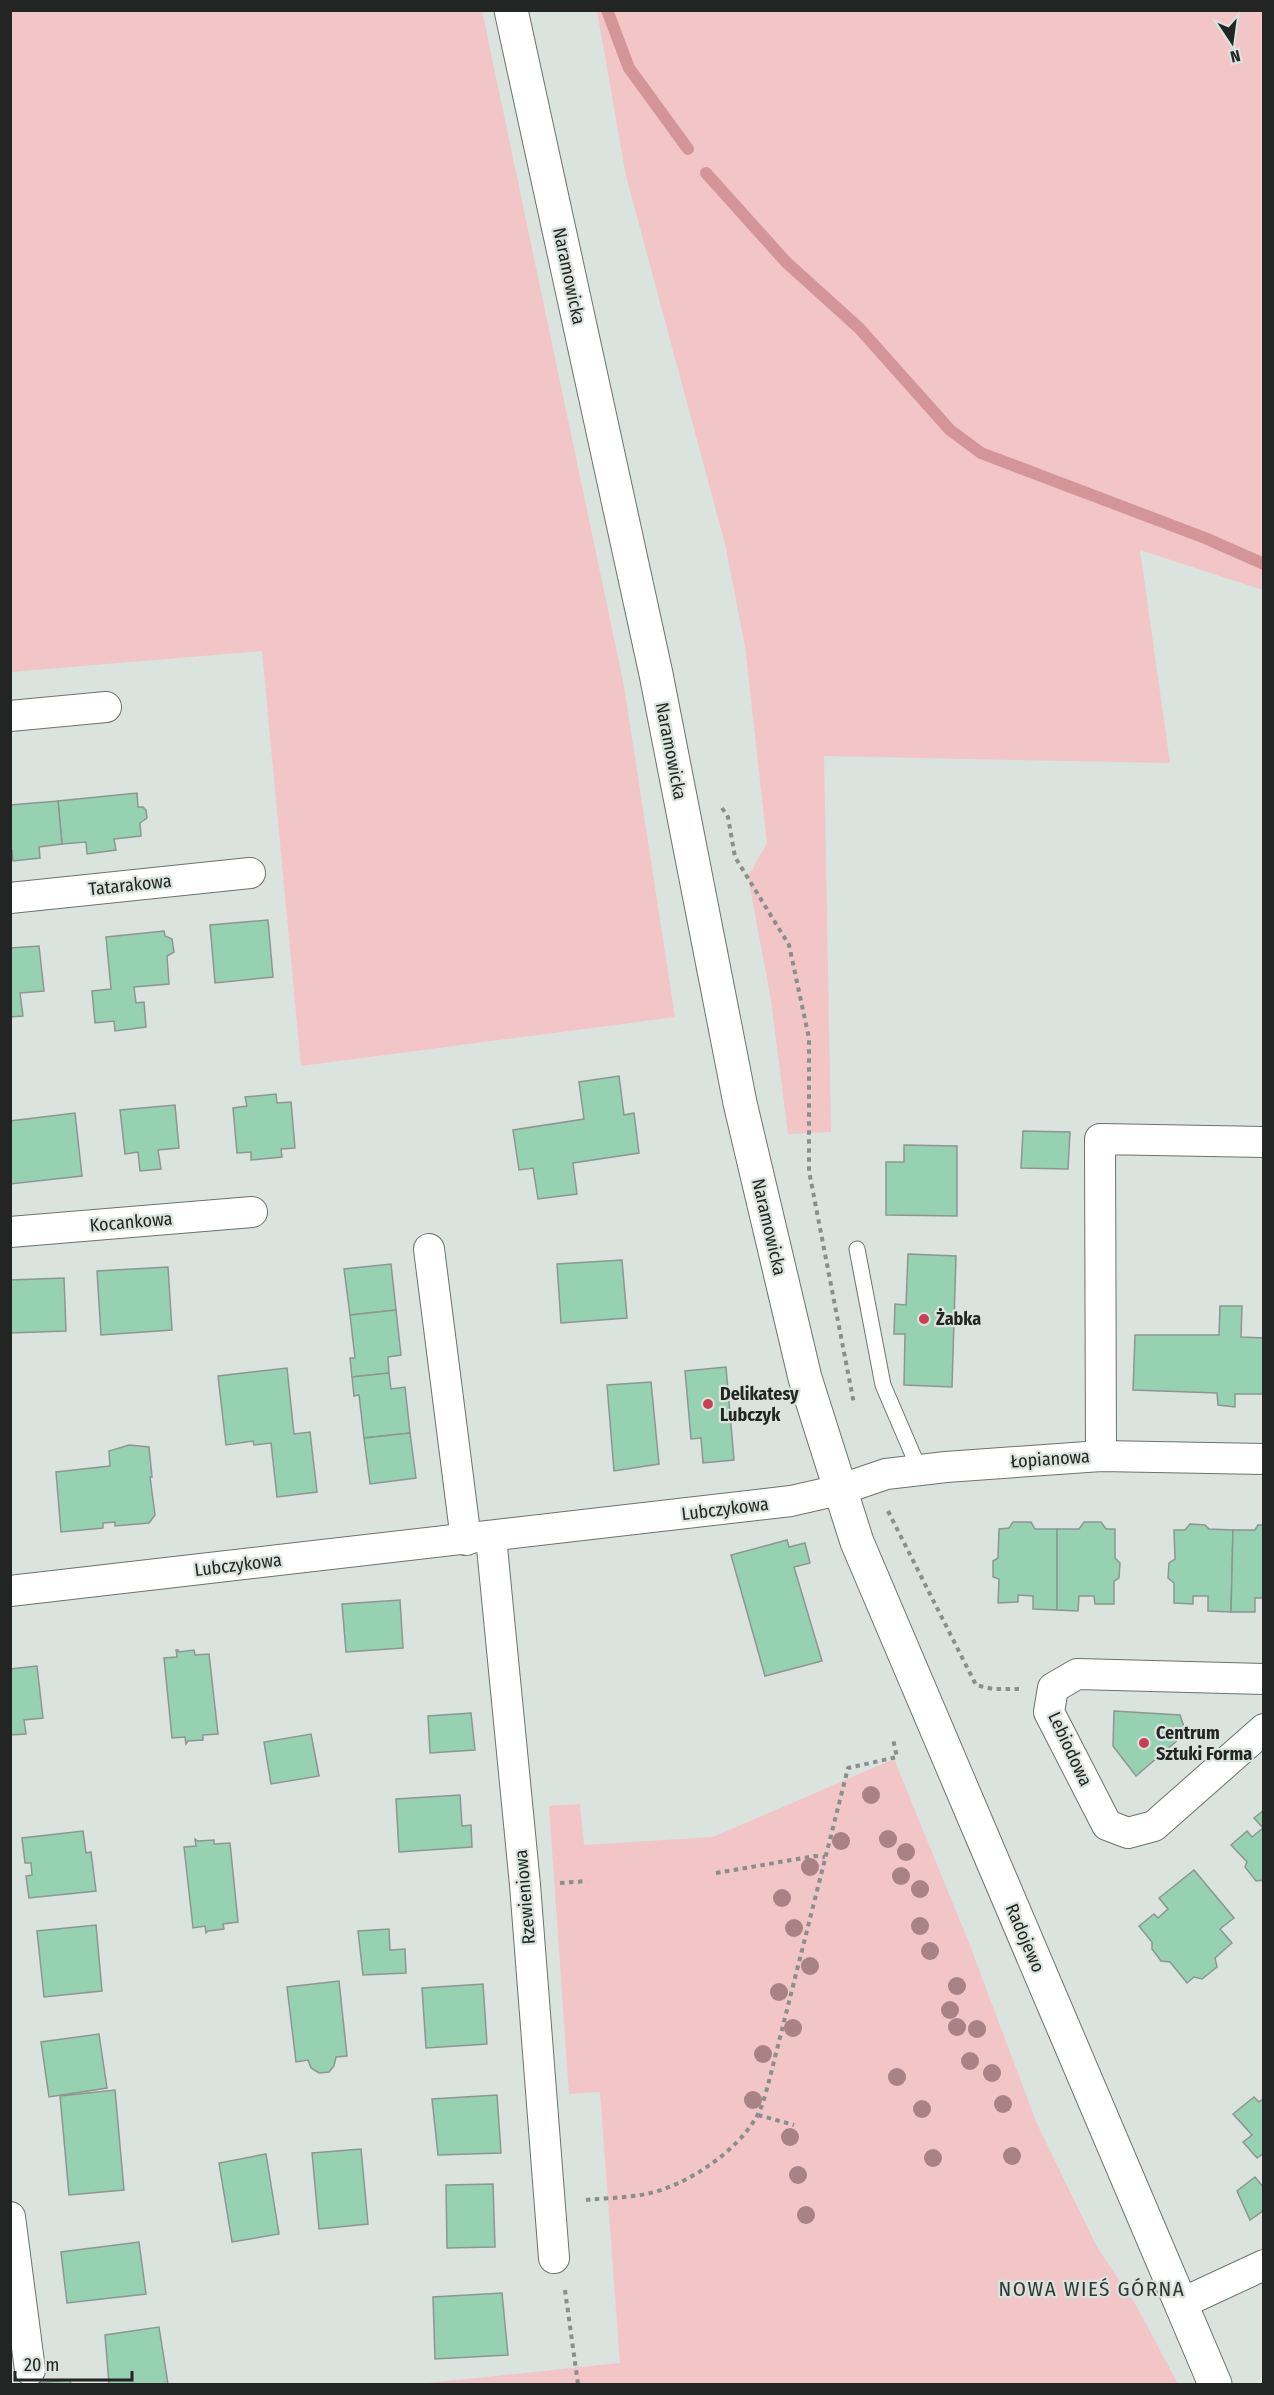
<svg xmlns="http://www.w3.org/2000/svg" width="1274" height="2395" font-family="'Fira Sans Condensed',sans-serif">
<rect width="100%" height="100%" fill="#dae3de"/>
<g fill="#f2c5c7">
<path d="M11,10L482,11L624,686L675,1017L301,1066L262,651L11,672Z"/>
<path d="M597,11H1263V590L1140,550L1170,763L824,756L831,1132L788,1134L771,1000L748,877L767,843L745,646L725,544L626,176Z"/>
<path d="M894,1759L969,1943L1037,2124L1097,2247L1137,2307L1178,2384H418L620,2363L600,2092L569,2094L549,1806L580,1804L584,1845L713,1837Z"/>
</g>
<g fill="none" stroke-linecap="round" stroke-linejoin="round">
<g stroke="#d39598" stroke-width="12">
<path d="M607,10L629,68L688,149"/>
<path d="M706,173L786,262L859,328L950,430L981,453L1205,538L1264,564"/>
</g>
</g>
<g fill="#96d1b1" stroke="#8e9691" stroke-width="1.5">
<path d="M137,793L138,807H143L146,810L147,818L140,823L141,836L114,839L116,850L87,854L86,842L62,844L58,801Z"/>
<path d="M58,801L62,844L39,847L40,858L13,861L12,850H10V805Z"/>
<path d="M268,920L273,977L215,983L210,925Z"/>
<path d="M164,931L165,936L172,939L174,952L167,956L169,984L134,987L136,1003L144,1002L146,1027L115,1031L114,1021L95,1023L92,991L111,989L106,937Z"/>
<path d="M39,946L44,991L20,993L23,1016L10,1017V948Z"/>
<path d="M619,1076L624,1115L634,1113L639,1153L573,1163L577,1194L538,1199L533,1168L519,1170L513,1130L584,1119L579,1082Z"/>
<path d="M276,1094L277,1103L291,1102L295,1148L281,1149L282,1157L251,1160V1152L237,1153L233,1108L247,1106L245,1097Z"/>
<path d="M175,1105L179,1148L158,1150L161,1169L140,1171L138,1152L125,1154L120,1110Z"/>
<path d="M75,1113L82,1176L10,1184V1121Z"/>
<path d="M1023,1131L1070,1132L1068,1169L1021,1168Z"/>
<path d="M904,1145L957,1146V1216L886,1215V1162H904Z"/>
<path d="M908,1254L956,1256L952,1387L904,1385L905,1334H894L895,1304L906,1305Z"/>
<path d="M622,1260L627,1318L561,1323L557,1264Z"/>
<path d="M391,1264L396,1310L350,1315L344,1269Z"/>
<path d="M168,1267L172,1330L101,1335L97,1271Z"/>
<path d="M64,1278L66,1331L10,1333V1280Z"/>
<path d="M1220,1306H1242L1241,1337L1264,1338V1394H1235V1407L1218,1405L1217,1393L1133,1390L1135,1335H1219Z"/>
<path d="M396,1310L401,1355L388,1357L389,1373L352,1377L350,1358H355L350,1315Z"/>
<path d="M726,1367L734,1460L703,1463L701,1438L691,1439L685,1371Z"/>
<path d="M287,1368L294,1434L310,1432L317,1492L277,1497L271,1443L254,1445L253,1441L226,1445L218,1376Z"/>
<path d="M389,1373L391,1389L405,1387L410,1433L364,1438L359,1395L354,1396L352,1377Z"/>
<path d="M651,1382L659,1464L614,1471L607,1385Z"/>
<path d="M410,1433L416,1478L370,1484L364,1438Z"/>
<path d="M129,1445L149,1447L152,1477H150L155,1515L149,1523L115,1526V1522L103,1523V1528L61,1532L56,1472L110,1466L109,1451Z"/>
<path d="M1013,1522H1031L1035,1529H1057V1610L1033,1609V1596L1018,1595V1602L998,1603L999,1579L993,1577V1561L998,1558L999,1529L1009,1528Z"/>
<path d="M1084,1522H1101L1106,1529H1115V1558L1120,1563L1119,1578L1114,1581V1604H1095L1094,1596H1079L1078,1611L1057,1610V1529H1079Z"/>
<path d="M1190,1524L1205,1525L1209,1529L1233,1530L1231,1612L1208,1611V1596H1193V1604L1174,1603V1583L1168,1578L1169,1563L1175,1559L1174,1530H1185Z"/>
<path d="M1258,1525H1264V1598H1255V1612H1231L1233,1530H1255Z"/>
<path d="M787,1540L789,1547L805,1543L810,1563L794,1567L822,1661L765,1676L731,1555Z"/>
<path d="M400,1600L403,1648L346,1652L342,1604Z"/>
<path d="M176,1650H178V1652L194,1650L195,1655L209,1654L218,1734L203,1735V1740L188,1741L186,1744L185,1737L172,1738L164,1658L177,1657Z"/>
<path d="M37,1666L43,1718L24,1720L26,1734L10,1735V1669Z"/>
<path d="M1114,1711L1180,1715L1185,1730L1179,1739L1136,1776L1113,1746Z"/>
<path d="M471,1713L475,1750L430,1753L428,1716Z"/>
<path d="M311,1734L319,1776L271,1784L264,1742Z"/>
<path d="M460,1795L462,1826L471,1825L472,1847L399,1852L396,1799Z"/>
<path d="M1264,1810V1880L1256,1881L1245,1867L1247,1862L1231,1845L1247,1831L1252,1837L1263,1828L1254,1818Z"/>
<path d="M83,1831L86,1853L91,1852L96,1891L29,1898L26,1876L32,1875L31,1863H25L22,1838Z"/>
<path d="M195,1839L198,1841L214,1840V1844L230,1843L238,1922L223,1924L224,1929L208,1931L206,1933L205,1926L193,1928L184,1847L196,1846Z"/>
<path d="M1194,1870L1234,1918L1220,1929L1232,1943L1215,1958L1217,1967L1202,1979L1194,1977L1187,1983L1170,1962L1161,1961L1152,1949V1942L1139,1926L1154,1914L1158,1918L1168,1909L1159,1898Z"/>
<path d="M96,1925L102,1991L44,1997L37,1931Z"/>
<path d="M389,1929L390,1950L405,1949L406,1973L363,1975L358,1931Z"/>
<path d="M339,1981L347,2056L336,2057L334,2066L329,2072L319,2073L311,2068L308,2060L296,2062L287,1987Z"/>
<path d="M483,1984L487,2044L426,2048L422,1988Z"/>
<path d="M99,2034L107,2088L49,2097L41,2042Z"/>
<path d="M115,2090L124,2190L69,2195L60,2096Z"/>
<path d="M497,2095L501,2153L438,2155L432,2099Z"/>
<path d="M1254,2097L1259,2102L1264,2098V2153L1257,2158L1243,2142L1252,2135L1233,2114Z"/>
<path d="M361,2149L368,2224L319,2229L312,2153Z"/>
<path d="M266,2154L279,2234L232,2242L219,2163Z"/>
<path d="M1255,2177L1264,2188V2210L1250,2220L1237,2191Z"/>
<path d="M493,2184L495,2247L447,2248L446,2185Z"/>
<path d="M139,2242L146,2294L67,2303L61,2252Z"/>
<path d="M502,2293L508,2355L435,2359L433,2297Z"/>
<path d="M159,2327L168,2384H109L105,2335Z"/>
<path d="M70,2380L71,2384H24Z"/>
</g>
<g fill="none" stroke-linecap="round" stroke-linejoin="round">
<defs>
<path id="service" d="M857,1249L883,1385L919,1469"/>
<g id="minor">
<path d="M10,716L106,707"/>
<path d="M10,898L250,873"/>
<path d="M10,1232L252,1212"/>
<path d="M429,1249L466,1540"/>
<path d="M1101,1456L1100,1139L1264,1142"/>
<path d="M491,1537L525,1885L554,2258"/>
<path d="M10,1591L791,1501L839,1490L886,1474L946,1467L1101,1456L1264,1459"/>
<path d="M1264,1679L1077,1674L1053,1688L1049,1712L1107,1825L1128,1833L1154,1826L1264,1729"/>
<path d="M10,2217L30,2370"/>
<path d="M1180,2304L1264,2265"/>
</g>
<path id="tertiary" d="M511,10L656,674L740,1103L805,1378L857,1542L1215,2384"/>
</defs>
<use href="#service" stroke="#6c736f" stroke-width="17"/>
<use href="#minor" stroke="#6c736f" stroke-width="32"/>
<use href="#tertiary" stroke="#6c736f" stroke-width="35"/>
<g stroke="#898f8c" stroke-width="4" stroke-dasharray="4.5 4.5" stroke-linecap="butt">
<path d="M722,808L728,817L735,857L789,945L809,1038V1171L854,1404"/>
<path d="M888,1511L976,1685L993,1689H1019"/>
<path d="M716,1873L815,1856L825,1857"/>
<path d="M560,1883L587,1881"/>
<path d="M758,2115L794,2125"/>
<path d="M586,2200C605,2198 626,2198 646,2194C686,2186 737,2152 757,2116C763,2105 766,2092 769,2081L848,1768L897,1757L893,1739"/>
<path d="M565,2290L578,2384"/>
</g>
<use href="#service" stroke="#fff" stroke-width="15"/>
<use href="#minor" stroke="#fff" stroke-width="30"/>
<use href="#tertiary" stroke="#fff" stroke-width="33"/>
</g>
<g fill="#a88285">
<circle cx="871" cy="1795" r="9"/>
<circle cx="888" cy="1839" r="9"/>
<circle cx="841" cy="1841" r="9"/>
<circle cx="906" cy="1852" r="9"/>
<circle cx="810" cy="1867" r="9"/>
<circle cx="901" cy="1876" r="9"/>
<circle cx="920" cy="1889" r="9"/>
<circle cx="782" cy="1898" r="9"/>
<circle cx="920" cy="1926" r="9"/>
<circle cx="794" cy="1928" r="9"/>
<circle cx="930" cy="1951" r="9"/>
<circle cx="810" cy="1966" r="9"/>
<circle cx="957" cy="1986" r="9"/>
<circle cx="779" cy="1992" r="9"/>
<circle cx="950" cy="2010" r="9"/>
<circle cx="957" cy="2027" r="9"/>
<circle cx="793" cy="2028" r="9"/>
<circle cx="977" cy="2029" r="9"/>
<circle cx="763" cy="2054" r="9"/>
<circle cx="970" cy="2061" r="9"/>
<circle cx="992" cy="2073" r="9"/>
<circle cx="897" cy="2077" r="9"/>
<circle cx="753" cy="2100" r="9"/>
<circle cx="1003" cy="2104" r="9"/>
<circle cx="922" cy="2109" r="9"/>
<circle cx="790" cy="2137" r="9"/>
<circle cx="1012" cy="2156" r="9"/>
<circle cx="933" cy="2158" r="9"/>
<circle cx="798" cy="2175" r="9"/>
<circle cx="806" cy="2215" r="9"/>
</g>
<g fill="#cd3d55" stroke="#dae3de" stroke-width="2">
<circle cx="924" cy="1319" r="6"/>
<circle cx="708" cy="1404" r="6"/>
<circle cx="1144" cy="1743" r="6"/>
</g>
<g text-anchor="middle" stroke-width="4.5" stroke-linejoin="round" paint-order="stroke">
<g font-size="18" fill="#222523" stroke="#dae3de">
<text transform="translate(569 276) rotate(78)" y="6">Naramowicka</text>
<text transform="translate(671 751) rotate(79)" y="6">Naramowicka</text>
<text transform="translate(130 885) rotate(-6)" y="6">Tatarakowa</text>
<text transform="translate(131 1222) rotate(-5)" y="6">Kocankowa</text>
<text transform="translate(769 1227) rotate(77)" y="6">Naramowicka</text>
<text transform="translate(1050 1459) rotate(-4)" y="6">Łopianowa</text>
<text transform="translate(725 1509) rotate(-7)" y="6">Lubczykowa</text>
<text transform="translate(238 1565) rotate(-7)" y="6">Lubczykowa</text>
<text transform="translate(1070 1749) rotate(65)" y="6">Lebiodowa</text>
<text transform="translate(525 1897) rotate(-95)" y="6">Rzewieniowa</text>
<text transform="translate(1025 1938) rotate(67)" y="6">Radojewo</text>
</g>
<g font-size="18" font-weight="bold" fill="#222523" stroke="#dae3de" text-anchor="start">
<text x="936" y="1325">Żabka</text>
<text x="720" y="1400">Delikatesy<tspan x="720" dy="21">Lubczyk</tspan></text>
<text x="1156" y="1739">Centrum<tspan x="1156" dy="21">Sztuki Forma</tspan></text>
</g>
<g font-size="21" letter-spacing="1.5" fill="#313834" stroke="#dae3de">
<text x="1092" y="2296">NOWA WIEŚ GÓRNA</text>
</g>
</g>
<rect width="1274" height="2395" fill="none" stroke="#222523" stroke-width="24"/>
<g transform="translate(1232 42) rotate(167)" stroke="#dae3de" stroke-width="4.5" paint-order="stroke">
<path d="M0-4.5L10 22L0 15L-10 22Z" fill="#222523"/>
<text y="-9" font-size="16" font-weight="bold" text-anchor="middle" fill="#222523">N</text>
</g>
<path d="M15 2371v9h117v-9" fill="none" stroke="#222523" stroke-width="3"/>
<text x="24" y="2371" font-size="18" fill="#222523" stroke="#dae3de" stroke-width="4.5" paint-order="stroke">20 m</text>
</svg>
